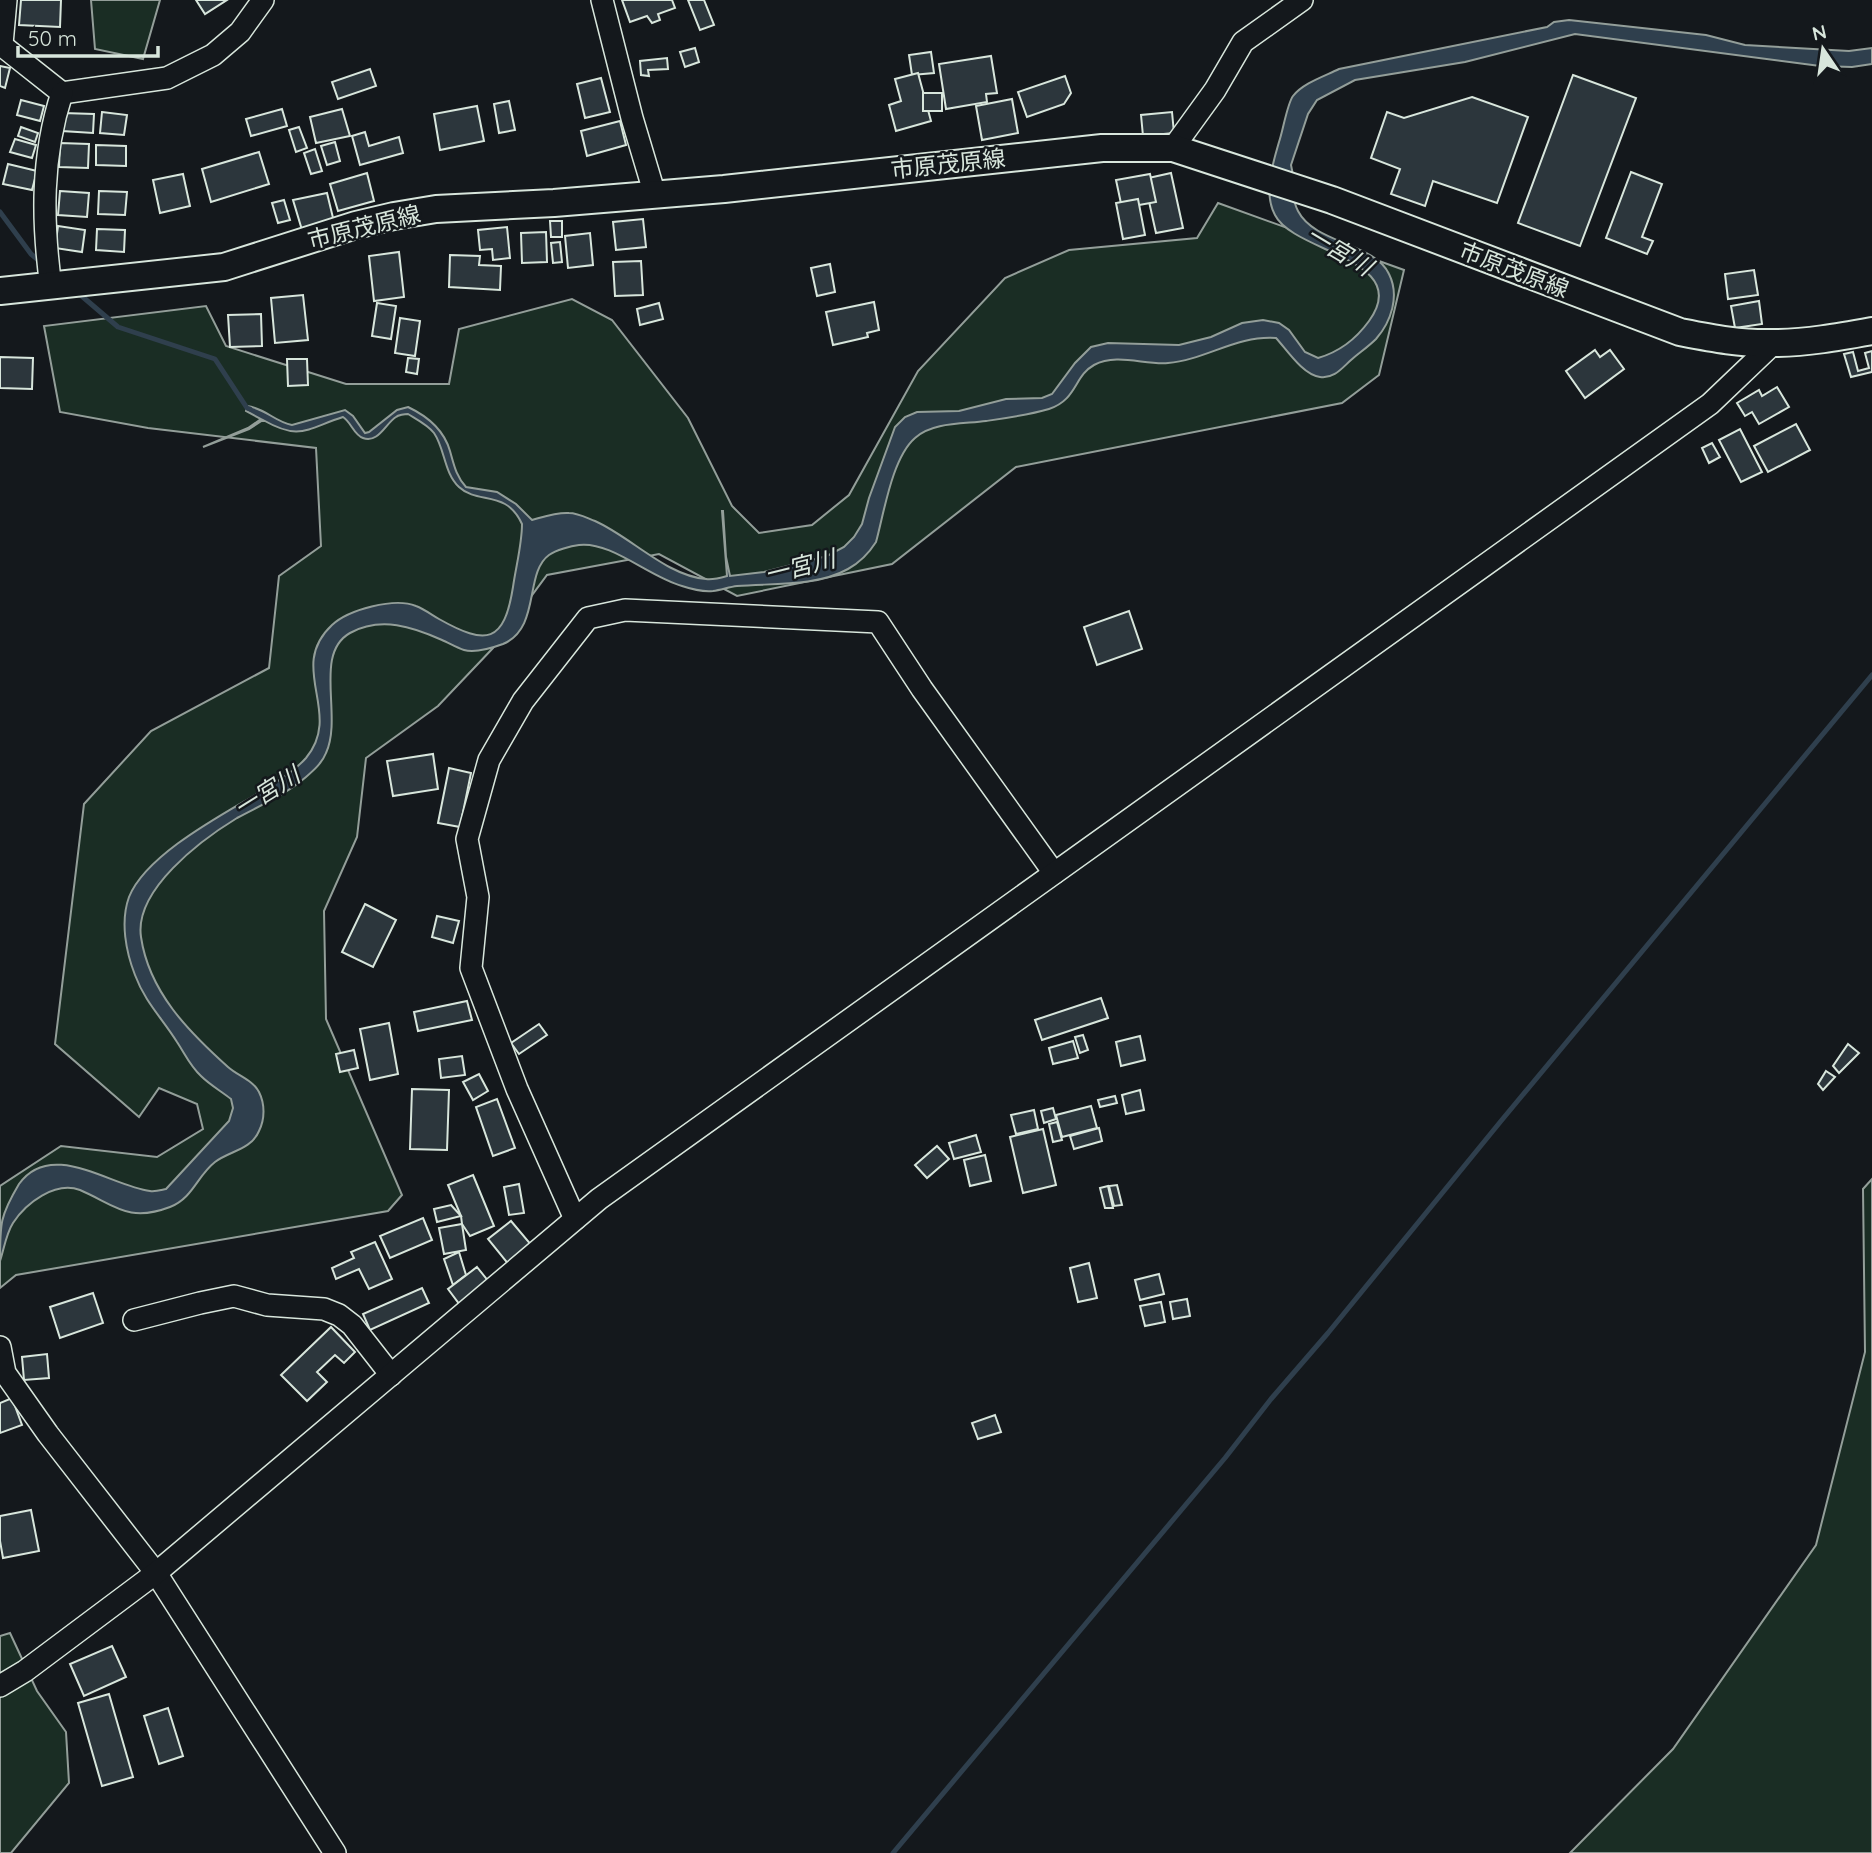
<svg xmlns="http://www.w3.org/2000/svg" width="1872" height="1853" font-family="Quicksand,'Noto Sans JP',sans-serif">
<rect width="100%" height="100%" fill="#14181c"/>
<g fill="#1a2d24" stroke="#939e99" stroke-width="2">
<path d="M91,0H160L143,59L95,49Z"/>
<path d="M1218,203L1404,270L1379,375L1342,403L1016,467L892,564L737,596L659,554L547,575L493,648L438,706L366,758L357,837L324,911L326,1019L402,1195L388,1211L16,1275L0,1288V1186L61,1146L157,1157L203,1129L197,1104L159,1088L139,1117L55,1044L84,804L151,731L269,668L279,576L321,546L316,448L148,428L60,412L44,326L206,306L226,346L346,384H449L459,329L572,299L612,320L688,418L732,506L759,533L812,525L849,495L918,371L1005,278L1069,250L1197,238Z"/>
<path d="M1872,1179V1853H1570L1673,1749L1816,1545L1865,1352L1863,1189Z"/>
<path d="M10,1633L37,1691L66,1732L69,1783L11,1853H0V1636Z"/>
</g>
<path fill="#2f3f4d" stroke="#939e99" stroke-width="2" d="M1569,20L1706,35L1745,45L1849,51L1872,48V64L1852,67L1820,66L1575,34L1465,62L1355,80L1317,100L1308,114L1291,165L1293,175L1290,180C1292,189 1293,202 1298,211C1315,244 1375,243 1389,274C1400,296 1391,322 1376,339C1368,347 1359,353 1351,360C1342,368 1334,379 1320,377C1303,375 1287,350 1276,338C1237,335 1205,360 1168,363C1144,365 1117,353 1094,365C1074,376 1077,400 1049,409C1029,415 1007,418 986,421C964,424 932,422 915,438C892,458 884,513 876,542C869,553 859,563 848,569C816,587 772,583 737,586C729,587 721,590 713,591C703,592 691,589 682,586C649,577 611,541 579,545C571,546 556,550 549,555C524,573 541,628 503,644C492,648 475,653 464,650C457,648 449,643 442,640C413,627 381,616 350,633C313,654 343,716 326,753C322,763 314,770 306,777C285,795 261,805 237,818C201,840 134,890 141,937C149,992 189,1032 228,1067C238,1076 253,1080 259,1092C265,1104 265,1119 259,1131C251,1150 229,1151 215,1162C197,1176 193,1198 170,1207C128,1223 115,1205 80,1190C55,1181 26,1203 13,1223C6,1234 4,1249 0,1261C0,1223 0,1216 19,1184C51,1139 111,1186 150,1191C155,1192 161,1190 166,1189L229,1121L233,1108L231,1099C221,1091 210,1085 201,1076C190,1066 185,1054 177,1042C162,1018 145,1002 135,975C126,952 120,922 129,897C145,857 214,819 250,798C269,786 291,775 306,758C344,712 286,668 332,625C348,610 394,597 416,606C424,609 432,615 439,619C487,646 504,643 513,587C516,566 522,544 522,524C506,489 478,505 459,487C444,473 445,449 434,433C428,425 416,419 408,414C405,414 398,415 396,417C386,423 378,444 363,438C354,435 351,422 343,417C306,429 300,441 263,420L249,429L203,447L248,428L261,419L246,411L247,406C265,408 275,422 292,425L345,410L353,416L365,433L369,432L397,410L408,407C427,416 444,430 450,451C454,465 456,476 466,487L497,492L516,504L532,520C543,517 557,512 569,513C578,513 587,518 595,521C631,537 667,576 706,579C712,580 720,578 727,576L722,511H723L726,557L730,576L764,572L827,556L844,547L854,537L862,524L869,498L895,427L905,417L917,412L959,411L1006,399L1042,398L1052,394L1075,363L1091,347L1108,343L1179,345L1211,337L1242,323L1263,320L1279,323L1289,330L1305,352L1318,358C1339,352 1356,339 1369,321C1414,259 1294,253 1275,215C1263,193 1273,163 1279,142C1283,131 1287,104 1293,96C1303,83 1325,76 1339,69L1547,27L1554,22Z"/>
<g fill="none" stroke-linecap="round" stroke-linejoin="round">
<g stroke="#2f3f4d" stroke-width="5">
<path d="M0,212L31,254L43,264"/>
<path d="M77,292L118,327L215,359L247,408L250,409"/>
<path d="M893,1853L1225,1458L1271,1399L1328,1333L1501,1121L1872,675"/>
</g>
</g>
<g fill="#2c363c" stroke="#d8e6dc" stroke-width="2">
<path d="M21,0H61L60,27L19,25Z"/>
<path d="M196,0H227L205,14Z"/>
<path d="M622,0H672L675,8L658,14L660,20L652,23L647,16L630,22Z"/>
<path d="M688,0H704L714,25L700,30Z"/>
<path d="M695,48L699,62L685,67L680,52Z"/>
<path d="M931,52L934,73L912,75L909,55Z"/>
<path d="M991,56L997,93L986,94L987,102L946,109L939,64Z"/>
<path d="M667,58L668,69L648,70L649,76L641,75L640,61Z"/>
<path d="M0,66L10,68L5,88L0,86Z"/>
<path d="M370,69L376,86L338,99L332,82Z"/>
<path d="M918,73L931,121L896,131L889,105L901,101L895,79Z"/>
<path d="M1573,75L1636,98L1580,246L1518,223Z"/>
<path d="M1065,76L1071,93L1064,104L1027,117L1018,92Z"/>
<path d="M601,78L610,112L585,118L577,84Z"/>
<rect x="923" y="93" width="19" height="18"/>
<path d="M1472,97L1528,117L1497,203L1433,181L1425,206L1391,194L1400,169L1371,158L1387,112L1404,118Z"/>
<path d="M1012,99L1018,133L982,140L976,106Z"/>
<path d="M21,100L44,106L40,121L17,115Z"/>
<path d="M509,101L515,130L499,133L494,104Z"/>
<path d="M477,106L484,141L440,150L434,114Z"/>
<path d="M282,109L287,126L251,136L246,119Z"/>
<path d="M342,109L350,136L316,143L310,117Z"/>
<path d="M102,112L127,115L124,135L100,133Z"/>
<path d="M1172,112L1174,133L1143,136L1141,115Z"/>
<path d="M63,113L94,114L93,133L62,131Z"/>
<path d="M620,121L626,145L587,156L581,131Z"/>
<path d="M21,127L38,133L35,142L18,136Z"/>
<path d="M299,127L307,148L296,152L289,130Z"/>
<path d="M365,132L369,146L399,137L403,153L360,165L352,136Z"/>
<path d="M15,139L36,145L32,158L10,152Z"/>
<path d="M335,142L340,161L327,165L321,146Z"/>
<path d="M60,143L89,144L88,168L59,167Z"/>
<path d="M96,145L126,146V166L96,165Z"/>
<path d="M315,149L322,171L311,174L304,153Z"/>
<path d="M259,152L269,184L211,202L202,169Z"/>
<path d="M8,164L37,171L32,190L3,184Z"/>
<path d="M1631,172L1662,184L1642,237L1653,241L1647,254L1606,238Z"/>
<path d="M367,173L374,201L338,211L330,184Z"/>
<path d="M1171,173L1183,228L1156,233L1144,179Z"/>
<path d="M183,174L190,206L160,213L153,180Z"/>
<path d="M1150,174L1156,202L1122,208L1116,180Z"/>
<path d="M60,191L89,193L87,217L58,215Z"/>
<path d="M99,191L127,192L125,215L98,214Z"/>
<path d="M327,193L334,222L302,230L293,200Z"/>
<path d="M1138,199L1145,235L1123,239L1116,203Z"/>
<path d="M284,200L290,220L278,223L272,203Z"/>
<path d="M643,219L646,247L616,250L613,222Z"/>
<path d="M550,221H562V237H551Z"/>
<path d="M58,226L85,230L82,252L55,248Z"/>
<path d="M507,227L510,258L493,260L492,249L480,250L478,230Z"/>
<path d="M97,229L125,230L124,252L96,250Z"/>
<path d="M546,232L547,262L522,263L521,233Z"/>
<path d="M590,233L593,265L568,268L565,236Z"/>
<path d="M560,242L562,262L553,263L551,243Z"/>
<path d="M399,252L404,297L374,301L369,256Z"/>
<path d="M450,255L480,256L479,265L501,266L500,290L449,287Z"/>
<path d="M641,261L643,295L615,296L613,262Z"/>
<path d="M830,264L835,292L817,296L811,268Z"/>
<path d="M1754,270L1758,295L1728,299L1725,274Z"/>
<path d="M303,295L308,340L275,343L271,298Z"/>
<path d="M1759,301L1762,324L1735,328L1731,306Z"/>
<path d="M874,302L879,330L867,333L868,337L833,345L826,312Z"/>
<path d="M377,303L396,306L391,339L372,336Z"/>
<path d="M659,303L663,319L640,325L637,309Z"/>
<path d="M261,314L262,346L230,347L228,315Z"/>
<path d="M400,318L420,321L415,356L395,353Z"/>
<path d="M1595,350L1600,357L1610,350L1624,369L1585,398L1566,371Z"/>
<path d="M1872,351V372L1851,377L1844,354L1853,352L1858,371L1869,368L1865,353Z"/>
<path d="M0,357L33,358L32,389L0,388Z"/>
<path d="M408,358L419,359L417,374L406,372Z"/>
<path d="M287,359H307L308,385L288,386Z"/>
<path d="M1777,387L1789,407L1759,424L1752,412L1745,416L1737,403L1759,390L1762,396Z"/>
<path d="M1796,424L1810,450L1768,472L1754,446Z"/>
<path d="M1740,429L1762,472L1741,482L1719,440Z"/>
<path d="M1712,443L1720,457L1709,463L1702,448Z"/>
<path d="M1129,611L1142,649L1097,665L1084,627Z"/>
<path d="M433,754L438,789L393,796L387,761Z"/>
<path d="M449,768L471,773L460,827L438,823Z"/>
<path d="M365,904L396,920L373,967L342,952Z"/>
<path d="M437,916L459,921L453,943L432,937Z"/>
<path d="M1101,998L1108,1018L1042,1040L1035,1020Z"/>
<path d="M467,1001L472,1020L418,1031L414,1012Z"/>
<path d="M389,1023L398,1074L370,1080L360,1029Z"/>
<path d="M539,1024L547,1035L519,1054L511,1043Z"/>
<path d="M1083,1035L1088,1050L1080,1053L1075,1037Z"/>
<path d="M1140,1036L1145,1060L1121,1066L1116,1042Z"/>
<path d="M1073,1041L1078,1058L1053,1064L1049,1048Z"/>
<path d="M1848,1044L1859,1053L1839,1073L1833,1066Z"/>
<path d="M354,1050L358,1068L340,1072L336,1054Z"/>
<path d="M462,1056L465,1075L441,1078L439,1059Z"/>
<path d="M1826,1071L1835,1077L1823,1090L1818,1084Z"/>
<path d="M479,1074L488,1091L473,1100L463,1082Z"/>
<path d="M412,1089L449,1090L447,1150L410,1149Z"/>
<path d="M1140,1090L1144,1110L1126,1114L1122,1095Z"/>
<path d="M1115,1096L1117,1103L1100,1107L1098,1100Z"/>
<path d="M497,1099L515,1148L493,1156L476,1107Z"/>
<path d="M1091,1106L1097,1128L1062,1137L1056,1115Z"/>
<path d="M1053,1108L1056,1119L1044,1123L1041,1111Z"/>
<path d="M1034,1110L1038,1129L1016,1134L1011,1115Z"/>
<path d="M1057,1122L1062,1140L1053,1142L1049,1124Z"/>
<path d="M1099,1128L1102,1141L1074,1149L1070,1136Z"/>
<path d="M1043,1129L1056,1185L1023,1193L1010,1137Z"/>
<path d="M976,1135L981,1152L954,1159L949,1143Z"/>
<path d="M937,1146L949,1159L927,1178L915,1165Z"/>
<path d="M985,1155L991,1181L970,1186L964,1160Z"/>
<path d="M473,1175L494,1226L470,1236L462,1224L461,1216L448,1185Z"/>
<path d="M519,1184L524,1213L509,1215L504,1187Z"/>
<path d="M1117,1185L1122,1205L1114,1206L1109,1186Z"/>
<path d="M1108,1186L1113,1208H1105L1100,1188Z"/>
<path d="M451,1205L461,1216L437,1222L434,1209Z"/>
<path d="M423,1218L432,1240L390,1258L380,1236Z"/>
<path d="M511,1221L533,1247L510,1266L488,1239Z"/>
<path d="M462,1224L466,1250L444,1254L439,1228Z"/>
<path d="M375,1242L392,1279L369,1289L359,1269L336,1279L332,1268L354,1258L351,1252Z"/>
<path d="M459,1252L466,1275L453,1285L444,1259Z"/>
<path d="M1089,1263L1097,1298L1078,1302L1070,1268Z"/>
<path d="M477,1267L489,1282L460,1305L448,1289Z"/>
<path d="M1159,1274L1164,1294L1140,1300L1135,1280Z"/>
<path d="M422,1288L429,1303L370,1330L363,1314Z"/>
<path d="M93,1293L103,1323L60,1338L50,1307Z"/>
<path d="M1187,1299L1190,1316L1173,1319L1170,1302Z"/>
<path d="M1161,1302L1165,1322L1145,1326L1140,1306Z"/>
<path d="M331,1327L355,1352L344,1363L335,1355L317,1372L327,1382L307,1401L281,1375Z"/>
<path d="M47,1354L49,1378L24,1380L22,1357Z"/>
<path d="M12,1398L22,1425L0,1433V1403Z"/>
<path d="M995,1415L1001,1432L978,1439L972,1423Z"/>
<path d="M31,1510L39,1551L3,1558L0,1541V1516Z"/>
<path d="M112,1646L126,1677L84,1696L70,1664Z"/>
<path d="M109,1694L133,1777L102,1786L78,1703Z"/>
<path d="M168,1708L183,1756L159,1764L144,1716Z"/>
</g>
<g fill="none" stroke-linecap="round" stroke-linejoin="round">
<defs>
<g id="minor">
<path d="M602,0L632,118L655,195"/>
<path d="M0,44L62,93L167,78L213,55L240,32L263,0"/>
<path d="M2,44L6,0"/>
<path d="M1173,148L1215,90L1243,42L1302,0"/>
<path d="M51,287C42,221 41,157 62,93"/>
<path d="M575,1219L517,1089L471,968L478,897L467,839L489,760L523,701L588,618L625,610L878,622L922,689L1054,873"/>
<path d="M134,1320L200,1303L234,1296L267,1305L324,1309L339,1315L352,1325L391,1375"/>
<path d="M0,1347L5,1373L48,1434L156,1573L335,1853"/>
<path d="M0,1686L25,1671L156,1573L599,1199L1710,404L1774,343"/>
</g>
<path id="major" d="M0,291L224,267L356,225L394,216L436,209L554,203L724,189L1102,148H1173L1332,200L1680,332C1711,338 1741,344 1773,343C1806,343 1839,337 1872,331"/>
</defs>
<use href="#minor" stroke="#d8e6dc" stroke-width="24"/>
<use href="#major" stroke="#d8e6dc" stroke-width="30"/>
<use href="#minor" stroke="#14181c" stroke-width="21"/>
<use href="#major" stroke="#14181c" stroke-width="26"/>
</g>
<g text-anchor="middle" stroke-width="5" stroke-linejoin="round" paint-order="stroke">
<g font-size="23" fill="#d8e6dc" stroke="#14181c">
<text transform="translate(948 164) rotate(-6)" y="8">市原茂原線</text>
<text transform="translate(364 227) rotate(-14)" y="8">市原茂原線</text>
<text transform="translate(1514 270) rotate(21)" y="8">市原茂原線</text>
</g>
<g font-size="24" font-style="italic" fill="#d8e6dc" stroke="#14181c">
<text transform="translate(1339 251) rotate(31)" y="8">一宮川</text>
<text transform="translate(800 567) rotate(-14)" y="8">一宮川</text>
<text transform="translate(267 792) rotate(-32)" y="8">一宮川</text>
</g>
</g>
<g transform="translate(1823 49) rotate(347)" stroke="#14181c" stroke-width="5" paint-order="stroke">
<path d="M0-5L12 26L0 18L-12 26Z" fill="#d8e6dc"/>
<text y="-10" font-size="19" font-weight="bold" text-anchor="middle" fill="#d8e6dc">N</text>
</g>
<path d="M18 46v10h140v-10" fill="none" stroke="#d8e6dc" stroke-width="3.5"/>
<text x="28" y="46" font-size="21" fill="#d8e6dc" stroke="#14181c" stroke-width="5" paint-order="stroke">50 m</text>
</svg>
